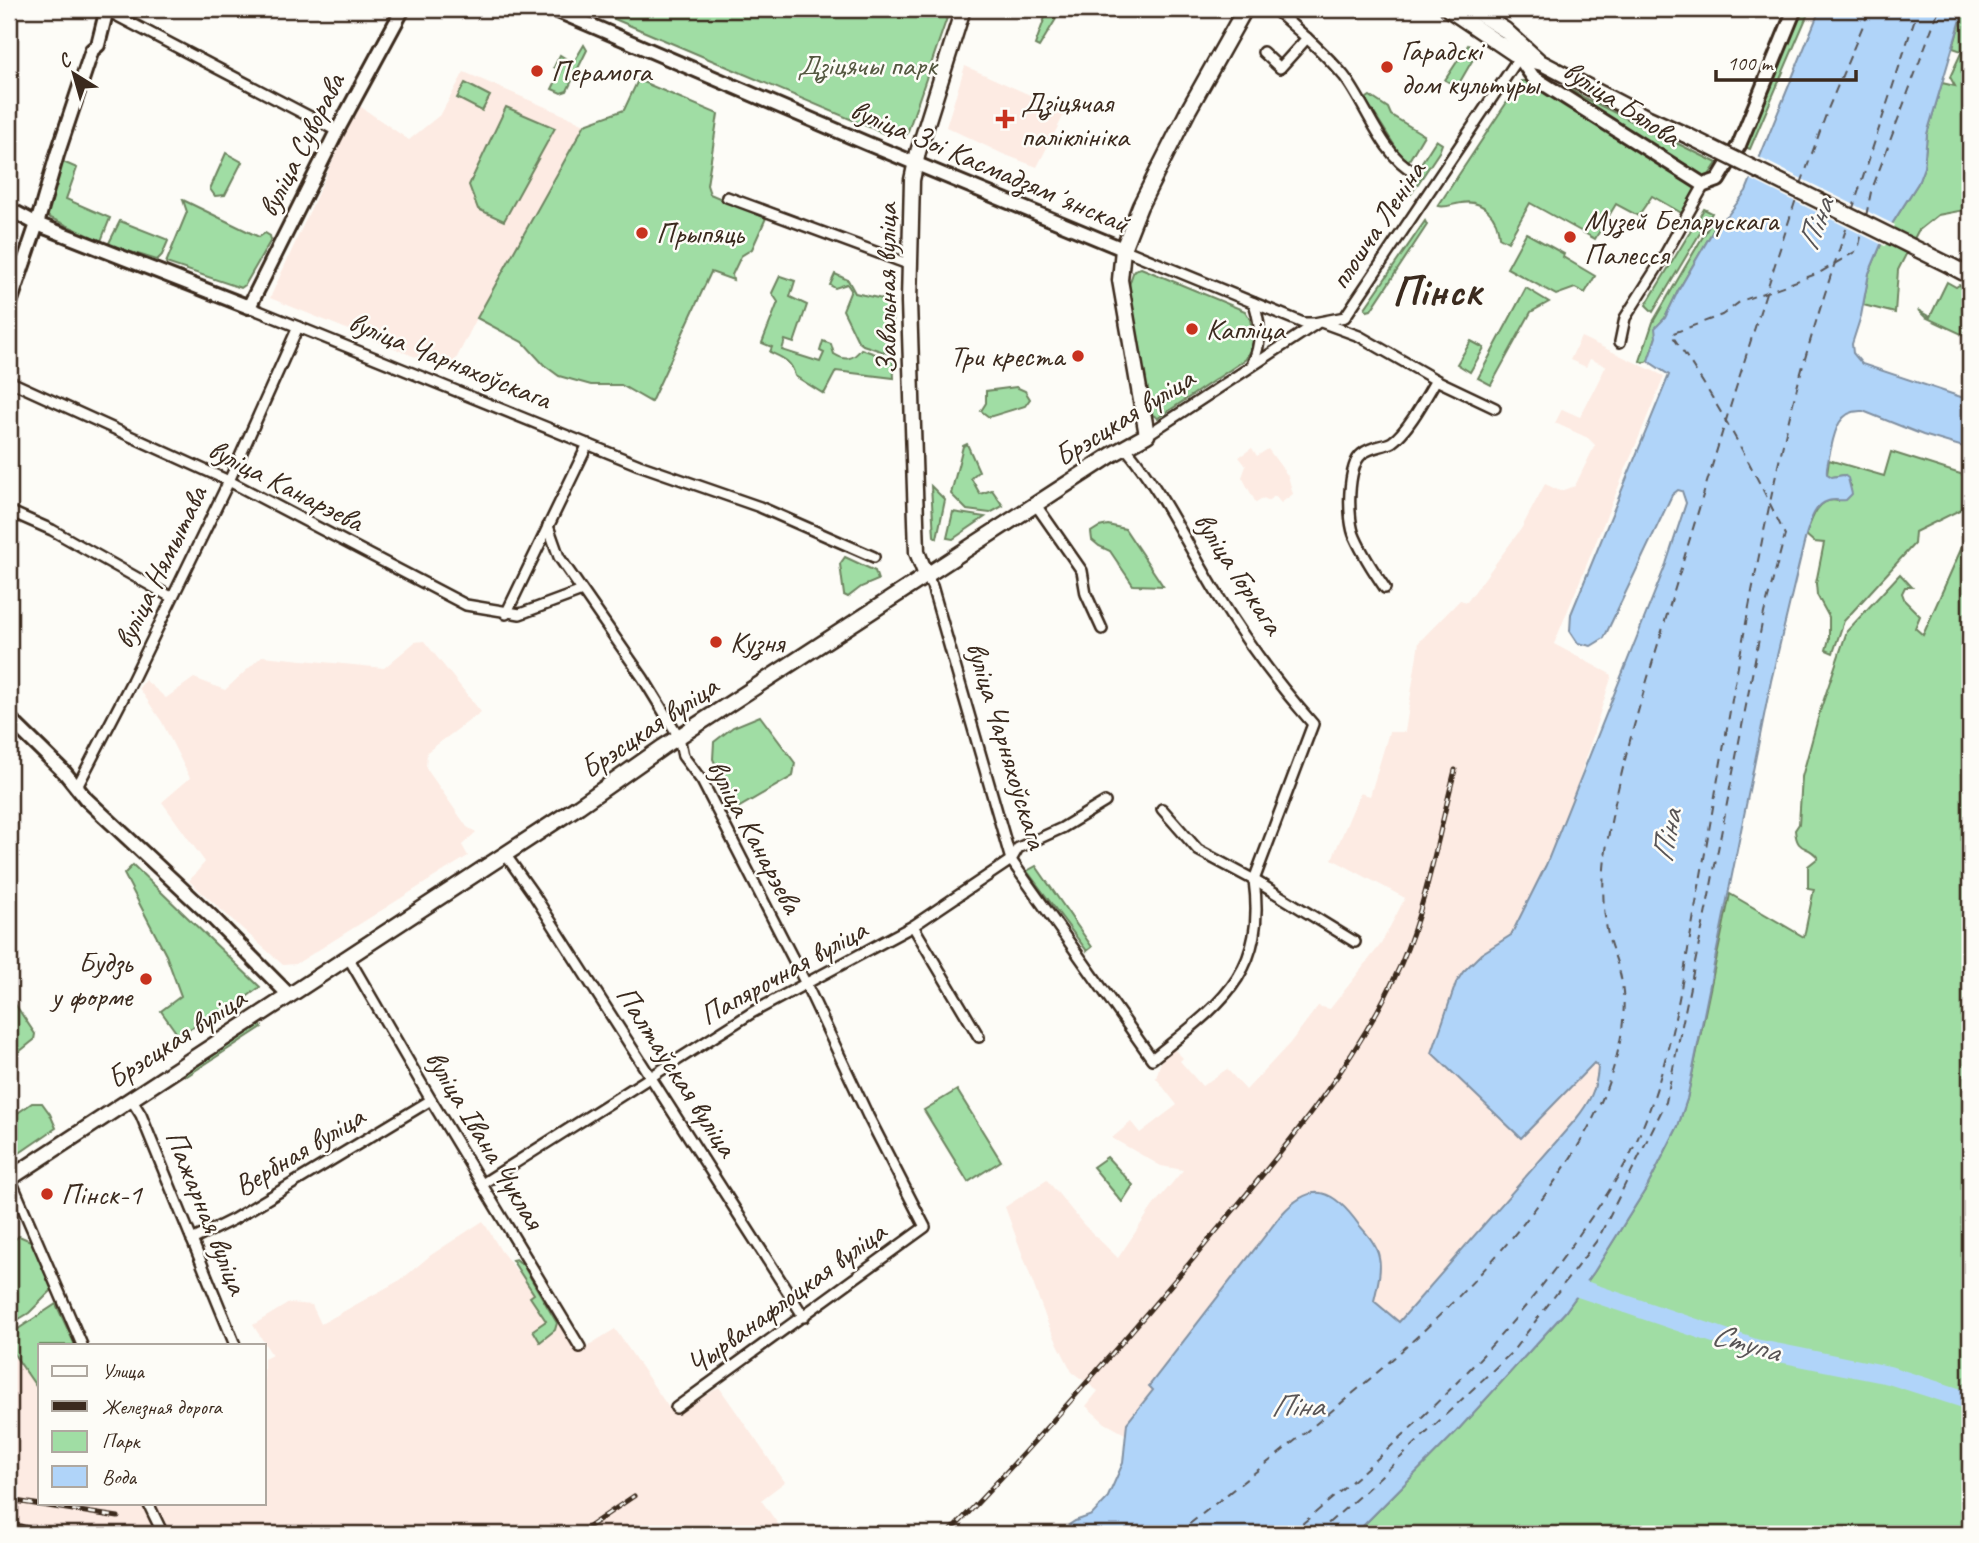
<svg xmlns="http://www.w3.org/2000/svg" width="1979" height="1543" font-family="Caveat,sans-serif">
<rect width="100%" height="100%" fill="#fdfcf7"/>
<filter id="ink" filterUnits="userSpaceOnUse"><feTurbulence type="fractalNoise" baseFrequency=".0143" numOctaves="2"/><feDisplacementMap in="SourceGraphic" scale="14" xChannelSelector="R" yChannelSelector="G"/><feConvolveMatrix kernelMatrix="1 2 1 2 8 2 1 2 1" color-interpolation-filters="sRGB"/></filter>
<g filter="url(#ink)">
<g fill="#fdebe3">
<path d="M965,66L1066,111L1037,167L1003,154L946,127Z"/>
<path d="M464,72L585,124L477,318L450,371L270,298L358,105L409,140L441,114Z"/>
<path d="M1581,337L1664,376L1554,644L1612,675L1570,808L1546,865L1511,935L1481,954L1463,972L1456,983L1432,1053L1521,1138L1594,1063L1598,1067V1075L1590,1101L1576,1119L1399,1322L1374,1301L1378,1252L1352,1215L1296,1199L1281,1215L1149,1385L1154,1389L1130,1418L1125,1434L1105,1423L1086,1406L1098,1391L1072,1372L1048,1324L1005,1207L1047,1180L1084,1225L1118,1258L1153,1206L1183,1170L1161,1166L1112,1138L1131,1122L1140,1133L1177,1105L1156,1078L1161,1061L1174,1049L1183,1058L1180,1061L1202,1086L1227,1069L1246,1090L1290,1043L1318,1006L1330,1009L1381,944L1405,898L1332,859L1360,793L1370,796L1389,732H1405L1419,642L1460,600L1467,602L1521,529L1545,484L1560,491L1575,486L1595,445L1588,438L1555,423L1562,409L1580,417L1606,366L1590,359L1586,367L1570,360Z"/>
<path d="M1252,448L1257,456L1268,449L1288,476L1293,494L1281,503L1275,496L1267,501L1264,498L1256,503L1242,477L1246,466L1239,457Z"/>
<path d="M424,641L481,712L427,752L426,768L467,827L476,832L462,845L468,856L296,964L283,965L189,881L205,862L162,802L190,778L162,722L139,688L145,680L166,698L194,678L225,690L262,656L384,668L415,642Z"/>
<path d="M483,1221L501,1251L581,1350L615,1329L669,1408L677,1413L719,1387L785,1482L761,1500L785,1534H9V1349L40,1390V1503H264V1359L272,1355L253,1325L289,1303L312,1305L321,1324L402,1279L431,1255Z"/>
</g>
<g fill="#a0dda4" stroke="#6e8461" stroke-width="2">
<path d="M591,9H950L907,134L883,133Z"/>
<path d="M1048,9H1062L1039,47L1035,45Z"/>
<path d="M1801,9H1810L1750,149L1742,146Z"/>
<path d="M1964,9H1970V209L1938,215L1918,231L1898,270L1895,313L1863,305L1869,273L1885,235L1918,183L1924,167L1927,134L1942,83L1955,86L1950,77L1962,51L1953,48Z"/>
<path d="M584,45L587,50L567,91L561,93L552,89L561,71L554,67L560,55L568,60H575Z"/>
<path d="M1468,45L1475,49L1476,54L1457,87L1445,80Z"/>
<path d="M638,80L718,114L707,185L710,194L766,218L752,249L741,256L732,275L733,280L711,272L651,402L621,385H591L559,376L544,365L524,343L477,318L585,124L624,110Z"/>
<path d="M1521,81H1529L1696,187L1685,215L1652,196L1638,216L1616,204L1595,239L1530,203L1508,242L1499,237C1498,216 1483,199 1461,203C1452,204 1447,208 1438,206Z"/>
<path d="M465,83L490,96L482,111L457,98Z"/>
<path d="M1566,87L1585,98L1717,163L1707,178L1701,177L1564,90Z"/>
<path d="M1370,96L1388,108L1391,115L1424,135L1408,162H1405L1367,102V98Z"/>
<path d="M506,107L555,128L504,221L478,209L469,185Z"/>
<path d="M1436,140L1442,144L1439,152L1411,194H1404V190Z"/>
<path d="M226,153L242,162L225,195L215,196L210,189Z"/>
<path d="M63,162L77,168L66,199L110,218L101,241L44,215L58,165Z"/>
<path d="M183,200L259,237L265,233L270,236L271,240L245,285L241,288L166,263L187,212Z"/>
<path d="M1704,209L1712,213L1653,312L1646,305Z"/>
<path d="M120,221L166,239L168,241L162,255L157,260L108,245Z"/>
<path d="M1425,221L1427,225L1371,310L1367,311L1365,308Z"/>
<path d="M1712,221L1717,224L1678,291L1665,318L1656,328V337L1648,361L1643,363L1640,361L1653,322Z"/>
<path d="M1526,233L1564,254L1563,257L1595,276L1585,293L1575,288L1556,295L1507,268Z"/>
<path d="M1141,268L1245,311L1250,319L1254,340L1246,359L1158,418L1151,414L1129,285L1134,270Z"/>
<path d="M835,274L848,280L855,293L892,301L893,355L863,345L858,341L843,310L851,290L847,284L835,288L830,285Z"/>
<path d="M780,276L795,281L790,297L807,305L794,343L785,340L782,350L820,362L824,353L820,351L823,341L831,344L834,354C845,361 853,360 861,349L893,360L894,378L836,371L824,394L795,376C792,361 783,358 770,352L772,347L762,343L778,302L772,293Z"/>
<path d="M1947,282L1956,287L1959,285L1970,289V338L1925,317L1918,310L1930,317Z"/>
<path d="M1526,288L1549,302L1531,312L1491,385L1478,378Z"/>
<path d="M1471,341L1484,348L1470,372L1457,364Z"/>
<path d="M1016,387L1025,391L1030,399L1025,406L989,417L981,411L986,403V391Z"/>
<path d="M967,444L979,471L971,478L980,494L992,490L1003,506L990,513L967,510L951,494L963,446Z"/>
<path d="M1891,452L1970,477V505L1915,532L1914,544L1844,621L1833,653L1826,650L1829,639V617L1817,595L1816,583L1824,543L1814,542L1806,535C1811,520 1818,496 1838,501L1851,486L1844,475L1832,477L1827,474L1829,460L1884,476Z"/>
<path d="M931,486L945,500L937,538L934,536Z"/>
<path d="M953,512L985,517L953,539L947,538Z"/>
<path d="M1108,525L1125,529L1163,586L1133,585L1110,551L1099,546L1092,540L1091,532L1099,527Z"/>
<path d="M1970,535V1534H1355L1456,1432L1565,1312L1594,1272L1647,1187L1678,1126L1687,1099L1730,894L1804,937L1814,889L1808,888V866L1818,858C1808,843 1797,854 1795,830L1799,824L1802,777L1820,711L1847,631L1900,574L1912,587H1905L1902,593L1905,601L1920,616L1915,628L1923,635L1966,538Z"/>
<path d="M845,557L875,571L878,580L861,587L848,597L844,595L840,564Z"/>
<path d="M760,716L795,763L793,776L736,809L713,759L714,742L733,727Z"/>
<path d="M133,865L260,987L236,1005L178,1035L161,1011L181,996L166,955L124,874Z"/>
<path d="M1036,866L1092,947L1087,951L1027,871Z"/>
<path d="M9,995L35,1034L34,1040L9,1060Z"/>
<path d="M260,1024L262,1027L187,1076L184,1075Z"/>
<path d="M957,1090L1001,1161L968,1182L924,1110Z"/>
<path d="M32,1103H42L50,1114L56,1128L18,1154H9V1119Z"/>
<path d="M1107,1157L1133,1185L1122,1202L1093,1167Z"/>
<path d="M19,1236L33,1242L52,1290L29,1313L9,1325V1251L12,1242Z"/>
<path d="M516,1259L523,1265L557,1323L555,1330L540,1342L533,1330L546,1321L530,1297L534,1294L512,1260Z"/>
<path d="M56,1304L75,1345H40V1392L9,1347V1335Z"/>
</g>
<path fill="#b0d4f9" stroke="#8190a1" stroke-width="2" d="M1820,9H1964L1927,134L1924,167L1918,183L1885,235L1869,273L1861,316L1852,344L1853,353L1862,364L1970,400V449L1923,435L1863,411C1836,409 1834,437 1829,457C1828,463 1826,468 1827,474L1832,477L1844,475L1848,478L1852,494L1846,500C1840,501 1834,499 1828,501C1814,505 1810,522 1806,535L1771,681L1687,1099L1678,1126L1647,1187L1594,1272L1565,1312L1456,1432L1355,1534H1064L1066,1527L1075,1521L1092,1515L1107,1499L1123,1463L1127,1423L1153,1390L1149,1386L1281,1215C1313,1179 1334,1190 1359,1225C1367,1234 1377,1245 1379,1257C1382,1271 1377,1287 1374,1301L1399,1322L1576,1119C1589,1103 1597,1088 1598,1067L1594,1063L1521,1138L1432,1053L1456,983L1463,972L1481,954L1511,935L1546,865L1666,564L1686,503L1682,491L1678,490L1672,495L1604,638L1591,646L1578,643L1570,631L1571,614L1669,375L1648,361L1656,337L1655,328L1665,318L1678,291L1717,224L1728,215L1746,191Z"/>
<path fill="#fdfcf7" d="M1756,156L1895,225L1885,246L1748,178Z"/>
<g fill="none" stroke-linecap="round" stroke-linejoin="round">
<path stroke="#b0d4f9" stroke-width="18" d="M1561,1282L1755,1348L1889,1375L1970,1401"/>
<g stroke="#585455" stroke-width="2" stroke-dasharray="9 7" stroke-linecap="butt">
<path d="M1801,184L1828,109L1870,9"/>
<path d="M1852,211L1918,9"/>
<path d="M1866,216L1871,192L1939,9"/>
<path d="M1177,1534C1302,1434 1436,1338 1534,1210C1560,1175 1586,1138 1603,1097C1617,1062 1628,1022 1622,984C1620,968 1613,953 1609,939C1601,906 1602,871 1608,838C1624,748 1653,662 1679,575C1717,448 1756,322 1797,196"/>
<path d="M1290,1534C1398,1444 1502,1349 1581,1232C1598,1208 1615,1183 1629,1157C1663,1089 1676,1018 1689,944C1698,891 1708,837 1717,784C1740,655 1762,526 1794,399C1809,340 1829,281 1848,223"/>
<path d="M1316,1534L1364,1492L1512,1352L1598,1239L1666,1102L1709,896L1764,613L1785,535C1752,465 1715,397 1671,334L1722,315L1741,301L1819,273L1858,250L1863,228"/>
</g>
<defs>
<g id="street">
<path d="M1274,9C1298,30 1323,51 1344,76C1366,104 1382,155 1413,171"/>
<path d="M106,10L337,131"/>
<path d="M1263,52L1280,68L1307,38"/>
<path d="M727,197L908,264"/>
<path d="M1123,249L1303,323H1314L1345,317L1522,53"/>
<path d="M249,307L639,465L760,507L874,557"/>
<path d="M1321,322L1359,336L1436,380L1495,408"/>
<path d="M1620,342L1625,318L1662,260L1704,185"/>
<path d="M1252,365C1262,343 1261,325 1254,303"/>
<path d="M9,381L229,481L466,605L520,614L582,591"/>
<path d="M1147,435L1316,324"/>
<path d="M1036,505L1082,571L1086,594L1102,629"/>
<path d="M9,511L52,530L171,597"/>
<path d="M548,526L559,557L643,678L679,737L683,756L702,781L806,984L868,1116L925,1227L676,1408"/>
<path d="M926,575L932,586L1011,860L1152,1059C1218,1005 1267,976 1254,880L1313,724C1278,684 1244,639 1217,594C1187,545 1162,491 1125,447"/>
<path d="M1385,588C1374,572 1363,555 1355,537C1347,521 1347,465 1362,454C1371,446 1383,447 1392,442C1408,431 1426,397 1436,380"/>
<path d="M506,614L588,444"/>
<path d="M77,787L132,681L229,481L298,327"/>
<path d="M1162,809L1198,850L1254,880L1355,942"/>
<path d="M505,854L534,895L804,1317"/>
<path d="M913,926L979,1037"/>
<path d="M348,957L431,1100L580,1347"/>
<path d="M131,1099L141,1115L235,1345"/>
<path d="M10,1178L82,1345"/>
<path d="M482,1184L753,1012L913,926L1011,860L1018,848L1062,828L1105,802"/>
<path d="M192,1240L234,1219L431,1100"/>
<path d="M148,1503L163,1534"/>
</g>
<g id="secondary">
<path d="M553,9L866,143L1123,249"/>
<path d="M1519,57L1533,77L1704,185L1718,180L1739,145L1795,9"/>
<path d="M9,209L37,224L249,307L337,131L403,9"/>
<path d="M9,306L37,224L57,155L92,50L98,45L107,9"/>
<path d="M9,718L65,773L86,799L212,917L289,995"/>
</g>
<g id="primary">
<path d="M1448,9L1519,57L1542,63L1642,115L1686,135"/>
<path d="M1472,9L1505,30L1538,60"/>
<path d="M1951,266L1970,276"/>
<path d="M926,575L917,552L909,302L912,180L918,152L963,9"/>
<path d="M9,1179L579,806L663,747L1113,454L1147,435L1120,280L1123,249L1140,206L1189,109L1245,9"/>
</g>
</defs>
<use href="#street" stroke="#3b2a1e" stroke-width="14"/>
<use href="#secondary" stroke="#3b2a1e" stroke-width="18"/>
<use href="#primary" stroke="#3b2a1e" stroke-width="19"/>
<use href="#street" stroke="#fdfcf7" stroke-width="9"/>
<use href="#secondary" stroke="#fdfcf7" stroke-width="12"/>
<use href="#primary" stroke="#fdfcf7" stroke-width="14"/>
<defs>
<g id="rail">
<path d="M9,1500L118,1517"/>
<path d="M9,1523L50,1534"/>
<path d="M578,1534L634,1496"/>
<path d="M948,1534C1035,1444 1117,1349 1198,1253C1273,1162 1352,1073 1401,964C1426,906 1439,832 1455,770"/>
</g>
</defs>
<use href="#rail" stroke="#3b2a1e" stroke-width="5"/>
<use href="#rail" stroke="#fdfcf7" stroke-width="2.5" stroke-dasharray="8" stroke-linecap="butt"/>
<defs>
<path id="primary-bridge" d="M1686,135L1951,266"/>
</defs>
<use href="#primary-bridge" stroke="#3b2a1e" stroke-width="19" stroke-linecap="butt"/>
<use href="#primary-bridge" stroke="#fdfcf7" stroke-width="14"/>
</g>
</g>
<g fill="#c8321e" stroke="#fdfcf7" stroke-width="2.5">
<circle cx="1387" cy="67" r="7"/>
<circle cx="537" cy="71" r="7"/>
<path d="M1001.5 108.5h7v7h7v7h-7v7h-7v-7h-7v-7h7z"/>
<circle cx="642" cy="233" r="7"/>
<circle cx="1570" cy="237" r="7"/>
<circle cx="1192" cy="329" r="7"/>
<circle cx="1078" cy="356" r="7"/>
<circle cx="716" cy="642" r="7"/>
<circle cx="146" cy="979" r="7"/>
<circle cx="47" cy="1194" r="7"/>
</g>
<g text-anchor="middle" stroke-width="5" stroke-linejoin="round" paint-order="stroke">
<g font-size="30" fill="#3b2a1e" stroke="#fdfcf7" text-anchor="start">
<text x="1401" y="60">Гарадскі<tspan x="1401" dy="34">дом культуры</tspan></text>
<text x="551" y="81">Перамога</text>
<text x="1021" y="112">Дзіцячая<tspan x="1021" dy="34">паліклініка</tspan></text>
<text x="1584" y="230">Музей Беларускага<tspan x="1584" dy="34">Палесся</tspan></text>
<text x="656" y="243">Прыпяць</text>
<text x="1206" y="339">Капліца</text>
<text x="1064" y="366" text-anchor="end">Три креста</text>
<text x="730" y="652">Кузня</text>
<text x="132" y="972" text-anchor="end">Будзь<tspan x="132" dy="34">у форме</tspan></text>
<text x="61" y="1204">Пінск-1</text>
</g>
<g font-size="30" fill="#545740" stroke="#fdfcf7">
<text x="867" y="75">Дзіцячы парк</text>
</g>
<g font-size="30" fill="#3b2a1e" stroke="#fdfcf7">
<text transform="translate(1622 103) rotate(33)" y="10">вуліца Бялова</text>
<text transform="translate(301 145) rotate(-63)" y="10">вуліца Суворава</text>
<text transform="translate(990 166) rotate(23)" y="10">вуліца Зоі Касмадзямʼянскай</text>
<text transform="translate(1377 225) rotate(-56)" y="10">плошча Леніна</text>
<text transform="translate(886 289) rotate(-90)" y="10">Завальная вуліца</text>
<text transform="translate(450 360) rotate(22)" y="10">вуліца Чарняхоўскага</text>
<text transform="translate(1124 417) rotate(-32)" y="10">Брэсцкая вуліца</text>
<text transform="translate(286 485) rotate(27)" y="10">вуліца Канарэева</text>
<text transform="translate(160 567) rotate(-64)" y="10">вуліца Нямытава</text>
<text transform="translate(1239 573) rotate(57)" y="10">вуліца Горкага</text>
<text transform="translate(649 727) rotate(-34)" y="10">Брэсцкая вуліца</text>
<text transform="translate(1007 745) rotate(73)" y="10">вуліца Чарняхоўскага</text>
<text transform="translate(755 836) rotate(62)" y="10">вуліца Канарэева</text>
<text transform="translate(783 972) rotate(-29)" y="10">Папярочная вуліца</text>
<text transform="translate(176 1038) rotate(-33)" y="10">Брэсцкая вуліца</text>
<text transform="translate(677 1071) rotate(57)" y="10">Палтаўская вуліца</text>
<text transform="translate(485 1139) rotate(59)" y="10">вуліца Івана Чуклая</text>
<text transform="translate(299 1151) rotate(-31)" y="10">Вербная вуліца</text>
<text transform="translate(207 1212) rotate(68)" y="10">Пажарная вуліца</text>
<text transform="translate(786 1298) rotate(-36)" y="10">Чырванафлоцкая вуліца</text>
</g>
<g font-size="32" font-style="italic" fill="#585455" stroke="#fdfcf7">
<text transform="translate(1815 224) rotate(-70)" y="11">Піна</text>
<text transform="translate(1666 836) rotate(-79)" y="11">Піна</text>
<text transform="translate(1746 1342) rotate(16)" y="11">Ступа</text>
<text x="1297" y="1416">Піна</text>
</g>
<g font-size="44" font-weight="bold" fill="#3b2a1e" stroke="#fdfcf7">
<text x="1437" y="305">Пінск</text>
</g>
</g>
<rect width="1979" height="1543" fill="none" stroke="#fdfcf7" stroke-width="35"/>
<rect x="18" y="18" width="1944" height="1508" fill="none" stroke="#3b2a1e" stroke-width="2.5" filter="url(#ink)"/>
<rect x="38" y="1344" width="228" height="161" fill="#fdfcf7" stroke="#afa8a0" stroke-width="2"/>
<rect x="52" y="1366" width="35" height="10" fill="#fdfcf7" stroke="#afa8a0" stroke-width="2"/>
<text x="102" y="1378" font-size="21" fill="#3b2a1e">Улица</text>
<rect x="52" y="1401" width="35" height="10" fill="#3b2a1e" stroke="#afa8a0" stroke-width="2"/>
<text x="102" y="1414" font-size="21" fill="#3b2a1e">Железная дорога</text>
<rect x="52" y="1431" width="35" height="21" fill="#a0dda4" stroke="#afa8a0" stroke-width="2"/>
<text x="102" y="1448" font-size="21" fill="#3b2a1e">Парк</text>
<rect x="52" y="1466" width="35" height="21" fill="#b0d4f9" stroke="#afa8a0" stroke-width="2"/>
<text x="102" y="1484" font-size="21" fill="#3b2a1e">Вода</text>
<g transform="translate(74 74) rotate(323)" stroke="#fdfcf7" stroke-width="5" paint-order="stroke">
<path d="M0-5L12 26L0 18L-12 26Z" fill="#3b2a1e"/>
<text y="-10" font-size="19" font-weight="bold" text-anchor="middle" fill="#3b2a1e">С</text>
</g>
<path d="M1716 70v10h140v-10" fill="none" stroke="#3b2a1e" stroke-width="3.5"/>
<text x="1727" y="70" font-size="21" fill="#3b2a1e" stroke="#fdfcf7" stroke-width="5" paint-order="stroke">100 m</text>
</svg>
